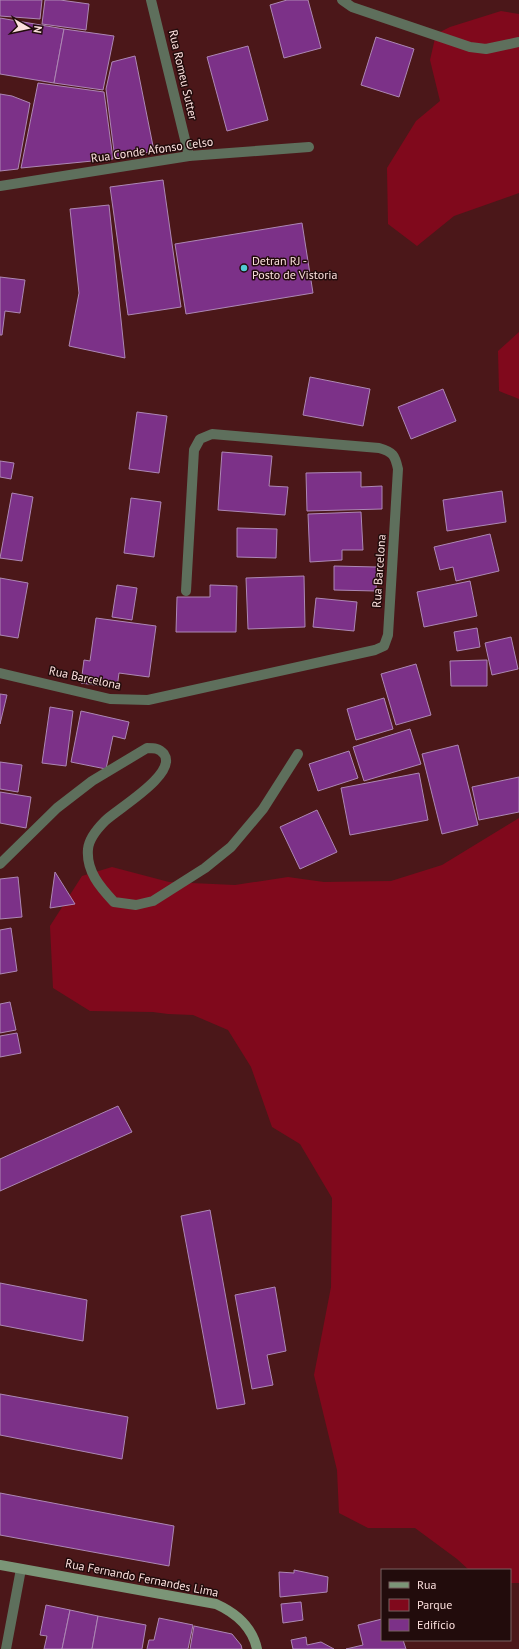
<svg xmlns="http://www.w3.org/2000/svg" width="519" height="1649" font-family="'PT Sans',sans-serif">
<rect width="100%" height="100%" fill="#4b1719"/>
<g fill="#80091c">
<path d="M501,11L519,14V193L454,216L417,246L388,224L387,168L416,121L440,101L430,60L436,34L450,27Z"/>
<path d="M519,332V399L499,391L498,351Z"/>
<path d="M519,818V1583H510V1570H469L457,1559L415,1528H368L339,1513L337,1470L314,1375L331,1287L332,1198L300,1144L272,1127L251,1067L228,1030L193,1015L168,1014L153,1012L90,1011L53,988L50,926L82,876L112,867L169,882L235,885L288,877L324,882L391,881L442,865Z"/>
</g>
<g fill="#7c3188" stroke="#ad87b4">
<path d="M0,0H42L40,19L0,16Z"/>
<path d="M45,0H60L89,4L86,30L42,24Z"/>
<path d="M287,0H308L321,48L284,58L270,5Z"/>
<path d="M0,18L64,29L54,83L0,74Z"/>
<path d="M64,29L114,36L103,90L54,83Z"/>
<path d="M376,37L414,49L399,97L361,85Z"/>
<path d="M248,46L268,120L227,131L207,57Z"/>
<path d="M135,56L154,151L115,159L106,89L112,62Z"/>
<path d="M38,83L104,92L113,159L21,168Z"/>
<path d="M0,94L12,96L30,103L18,169L0,171Z"/>
<path d="M163,180L181,307L128,315L110,187Z"/>
<path d="M109,205L125,358L69,346L79,293L70,209Z"/>
<path d="M302,223L313,293L186,314L175,244Z"/>
<path d="M0,277L25,280L20,313L5,311L2,335H0Z"/>
<path d="M310,377L370,389L363,426L303,415Z"/>
<path d="M443,389L456,421L411,439L398,407Z"/>
<path d="M137,412L167,416L159,473L129,469Z"/>
<path d="M222,452L272,456L269,486L288,487L285,515L218,510Z"/>
<path d="M0,461L14,463L11,479L0,477Z"/>
<path d="M361,472V487L382,486V509L307,511L306,473Z"/>
<path d="M502,491L506,522L447,531L443,500Z"/>
<path d="M12,493L33,497L22,561L0,558Z"/>
<path d="M131,498L161,502L154,557L124,553Z"/>
<path d="M361,512L363,550H342V560L310,562L308,514Z"/>
<path d="M237,528L277,529L276,558L237,557Z"/>
<path d="M490,534L499,571L456,581L453,567L440,570L434,547Z"/>
<path d="M334,566L377,567L376,591L334,590Z"/>
<path d="M304,576L305,627L248,629L246,578Z"/>
<path d="M0,578L28,583L18,638L0,635Z"/>
<path d="M470,581L477,616L424,627L417,592Z"/>
<path d="M117,585L137,588L132,620L112,617Z"/>
<path d="M210,585L237,586L236,632H176L177,597H210Z"/>
<path d="M316,598L357,602L354,631L313,627Z"/>
<path d="M96,618L156,626L149,677L119,673L117,688L81,683L84,660L90,661Z"/>
<path d="M477,628L480,647L457,651L454,632Z"/>
<path d="M511,637L518,669L492,675L485,643Z"/>
<path d="M487,660V686H451L450,661Z"/>
<path d="M416,664L431,715L396,725L381,674Z"/>
<path d="M0,694L7,695L0,724Z"/>
<path d="M384,698L393,729L356,740L347,709Z"/>
<path d="M50,707L73,711L66,766L42,763Z"/>
<path d="M81,711L129,722L125,739L113,736L106,769L71,762Z"/>
<path d="M410,729L421,764L364,781L353,747Z"/>
<path d="M458,745L478,825L442,834L422,754Z"/>
<path d="M349,751L358,778L318,791L309,764Z"/>
<path d="M0,762L22,765L18,792L0,789Z"/>
<path d="M419,773L428,820L350,835L341,788Z"/>
<path d="M519,777V812L479,820L472,787Z"/>
<path d="M0,792L31,797L26,828L0,823Z"/>
<path d="M317,810L337,852L300,869L280,827Z"/>
<path d="M55,872L75,904L50,908Z"/>
<path d="M18,877L22,917L0,919V879Z"/>
<path d="M11,928L17,971L0,974V930Z"/>
<path d="M10,1002L16,1030L0,1033V1004Z"/>
<path d="M17,1033L21,1053L0,1057V1036Z"/>
<path d="M118,1106L132,1132L0,1191V1159Z"/>
<path d="M210,1210L245,1404L217,1409L181,1216Z"/>
<path d="M0,1283L87,1300L83,1341L0,1325Z"/>
<path d="M275,1287L286,1351L267,1355L273,1385L252,1389L235,1295Z"/>
<path d="M0,1394L128,1417L122,1459L0,1435Z"/>
<path d="M0,1493L174,1526L169,1566L0,1535Z"/>
<path d="M294,1570L328,1577L327,1592L280,1597L279,1572L294,1573Z"/>
<path d="M301,1602L303,1620L283,1623L281,1604Z"/>
<path d="M46,1605L70,1610L62,1649H44L47,1636L40,1635Z"/>
<path d="M70,1610L98,1616L92,1649H62Z"/>
<path d="M98,1616L146,1625L142,1649H92Z"/>
<path d="M159,1618L193,1625L188,1649H147L149,1640H154Z"/>
<path d="M382,1619V1640H403L406,1649H346L363,1645L358,1625Z"/>
<path d="M194,1626L232,1634L241,1645L242,1649H190Z"/>
<path d="M306,1637L307,1645L321,1642L334,1649H293L291,1640Z"/>
</g>
<g fill="none" stroke-linecap="round" stroke-linejoin="round">
<g stroke="#5e6f5c" stroke-width="10">
<path d="M151,0L189,156"/>
<path d="M342,0L352,7L470,47L486,49L519,42"/>
<path d="M0,186L189,156L309,147"/>
<path d="M0,673L110,699L148,700L375,650L384,646L388,635L398,469C395,455 393,452 379,448L212,434L200,439L194,450L186,591"/>
<path d="M0,864L57,808L92,781L147,748C154,748 159,748 164,754C178,774 117,809 105,821C98,828 89,838 88,849C86,871 100,887 114,902L136,905L153,901L205,868L231,847L263,809L298,754"/>
<path d="M6,1649L21,1569"/>
</g>
<path stroke="#7b9577" stroke-width="10" d="M0,1565L216,1604C236,1613 252,1626 257,1649"/>
</g>
<circle fill="#51ccd4" stroke="#220c0c" stroke-width="1.5" cx="244" cy="268" r="4"/>
<g text-anchor="middle" stroke-width="3" stroke-linejoin="round" paint-order="stroke">
<g font-size="12" fill="#fce0de" stroke="#220c0c">
<text transform="translate(183 75) rotate(77)" y="4">Rua Romeu Sutter</text>
<text transform="translate(152 150) rotate(-8)" y="4">Rua Conde Afonso Celso</text>
<text transform="translate(379 571) rotate(-86)" y="4">Rua Barcelona</text>
<text transform="translate(85 678) rotate(12)" y="4">Rua Barcelona</text>
<text transform="translate(142 1578) rotate(11)" y="4">Rua Fernando Fernandes Lima</text>
</g>
<g font-size="12" fill="#fce0de" stroke="#220c0c" text-anchor="start">
<text x="252" y="265">Detran RJ -<tspan x="252" dy="14">Posto de Vistoria</tspan></text>
</g>
</g>
<rect x="381" y="1569" width="130" height="72" fill="#220c0c" stroke="#796160"/>
<rect x="389" y="1582" width="20" height="6" fill="#7b9577" stroke="#796160"/>
<text x="417" y="1589" font-size="12" fill="#fce0de">Rua</text>
<rect x="389" y="1599" width="20" height="12" fill="#80091c" stroke="#796160"/>
<text x="417" y="1609" font-size="12" fill="#fce0de">Parque</text>
<rect x="389" y="1619" width="20" height="12" fill="#7c3188" stroke="#796160"/>
<text x="417" y="1629" font-size="12" fill="#fce0de">Edifício</text>
<g transform="translate(28 28) rotate(99)" stroke="#220c0c" stroke-width="3" paint-order="stroke">
<path d="M0-3L7 15L0 10L-7 15Z" fill="#fce0de"/>
<text y="-6" font-size="11" font-weight="bold" text-anchor="middle" fill="#fce0de">N</text>
</g>
</svg>
